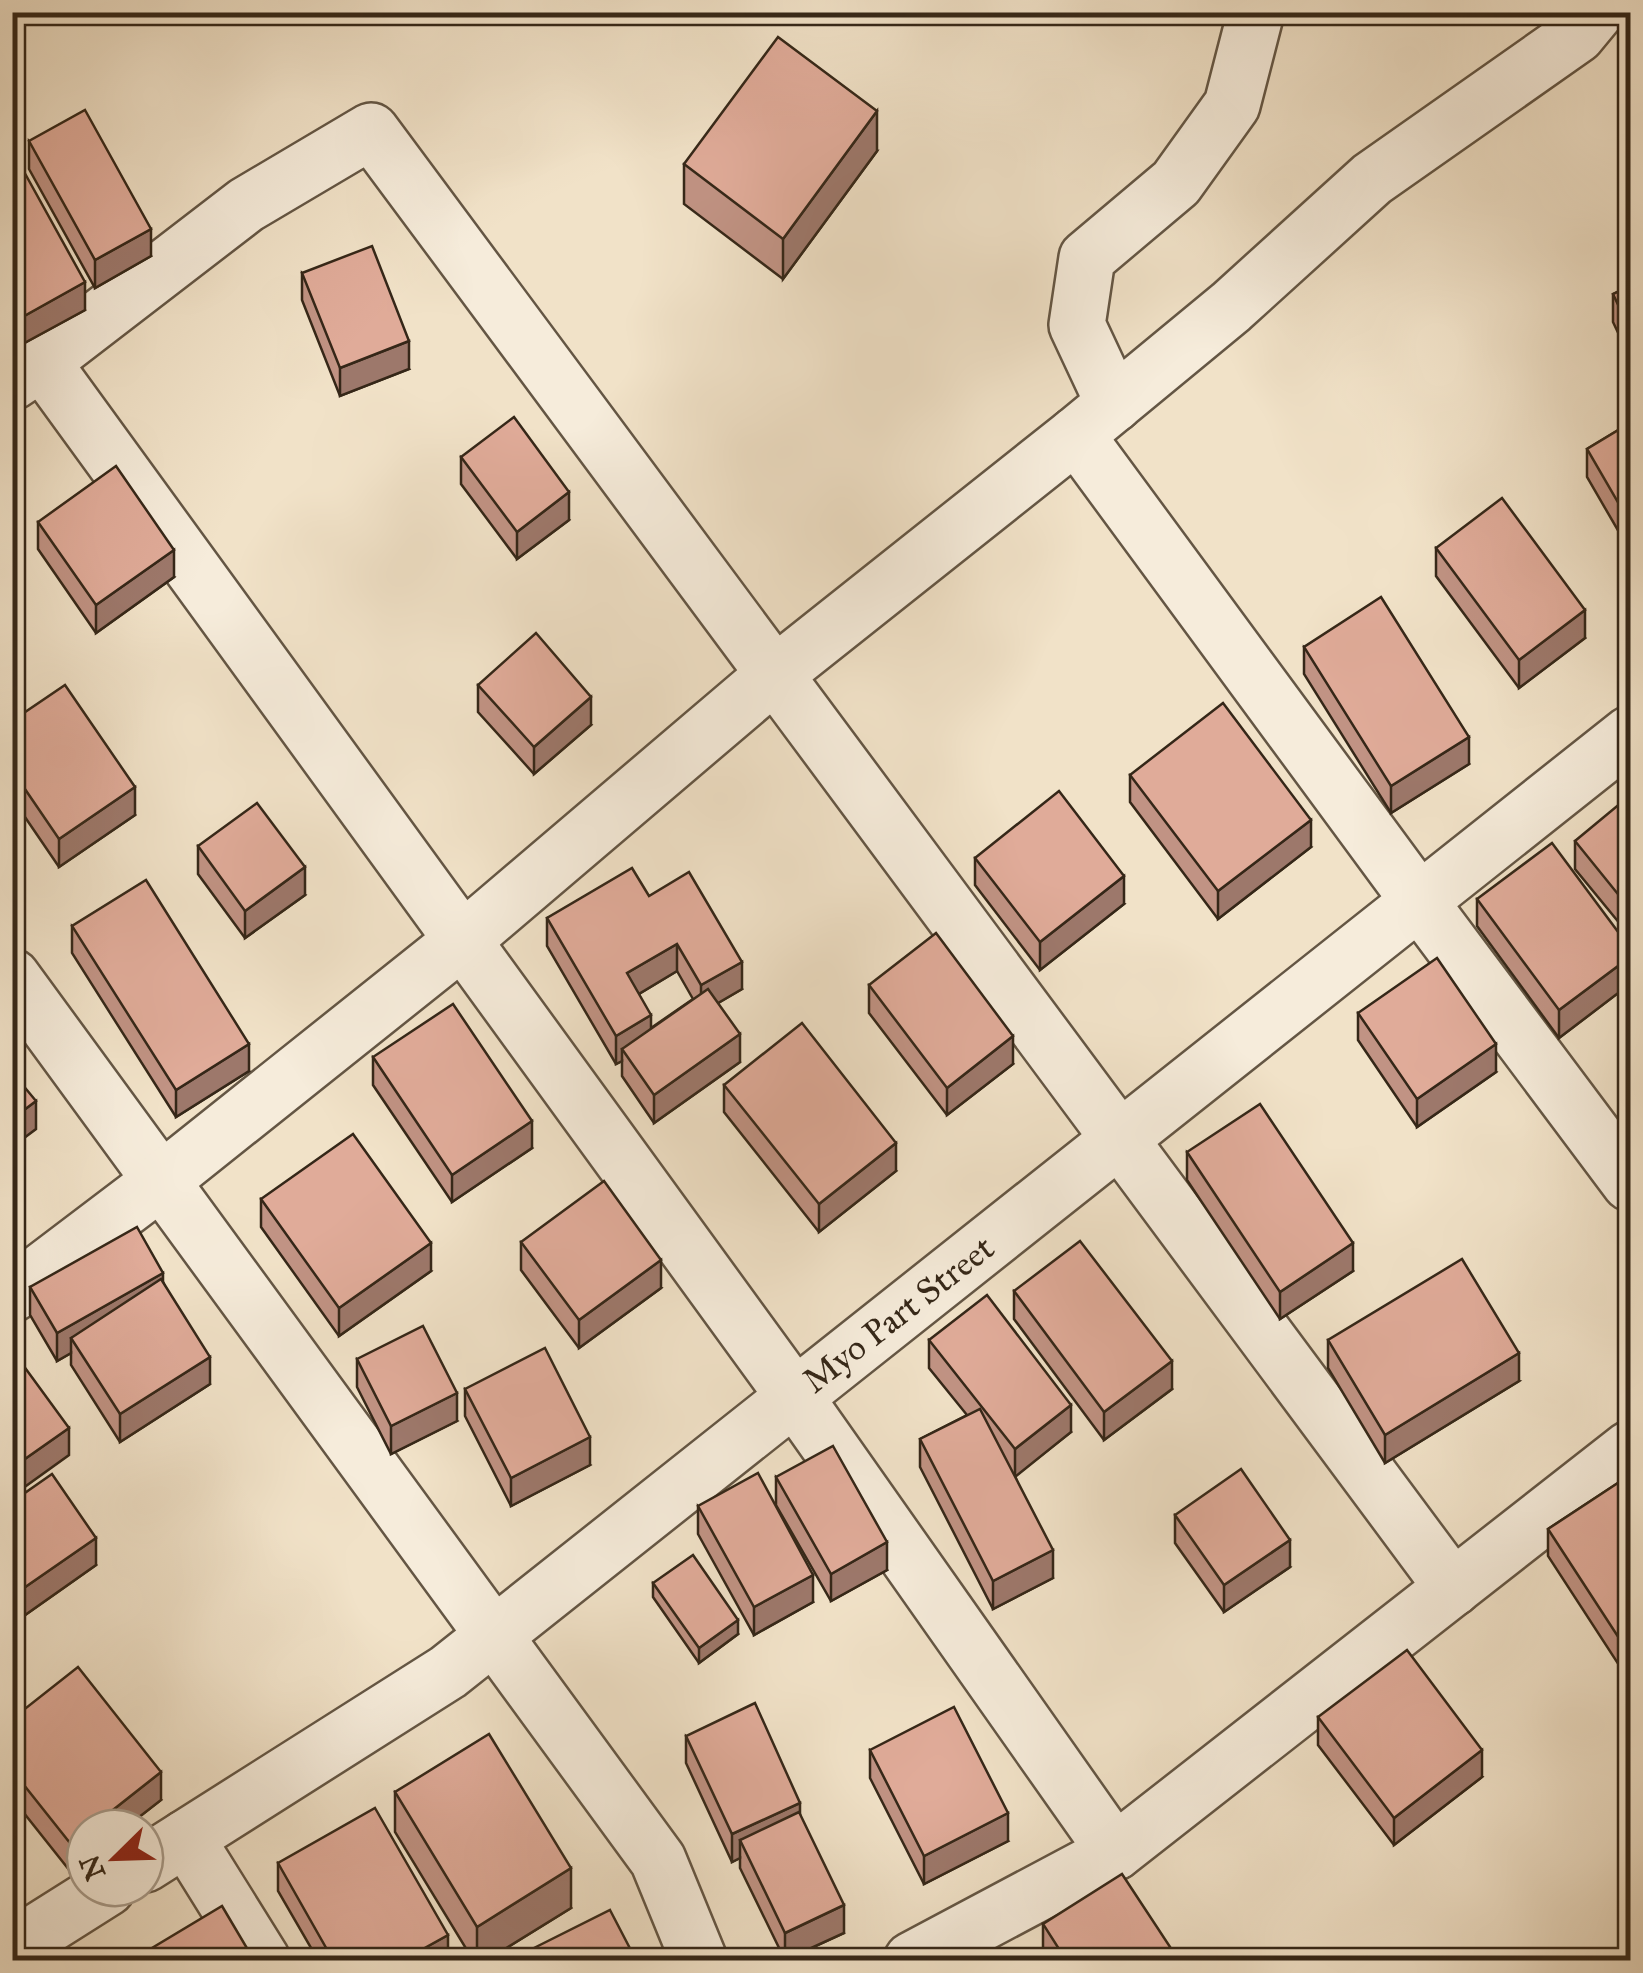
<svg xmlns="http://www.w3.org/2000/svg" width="1643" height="1973" font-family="'IM FELL Great Primer',serif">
<rect width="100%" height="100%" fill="#f1e2c8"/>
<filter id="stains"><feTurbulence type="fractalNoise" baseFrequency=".002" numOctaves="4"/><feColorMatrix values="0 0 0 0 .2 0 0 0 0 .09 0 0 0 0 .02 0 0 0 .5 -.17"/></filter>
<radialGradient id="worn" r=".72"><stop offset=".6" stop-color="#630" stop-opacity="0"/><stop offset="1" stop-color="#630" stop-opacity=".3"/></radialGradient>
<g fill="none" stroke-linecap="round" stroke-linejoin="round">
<defs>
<g id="street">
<path d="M42,362L794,1396L1115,1852"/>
<path d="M12,382L42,362L246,205L371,131L1453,1588"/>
<path d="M1114,404L1077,325L1087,258L1176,183L1232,105L1256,12"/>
<path d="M1076,435L1419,901L1630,1183"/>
<path d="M12,977L658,1860L699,1960"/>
<path d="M12,1294L161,1181L463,940L774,675L1076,435L1231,307L1372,179L1577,35L1596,12"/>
<path d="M186,1838L262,1960"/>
<path d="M145,1864L448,1672L1630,734"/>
<path d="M12,1948L107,1888"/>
<path d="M912,1960L1115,1852L1630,1449"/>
</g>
</defs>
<use href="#street" stroke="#645644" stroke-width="60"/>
<use href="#street" stroke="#f6ecdb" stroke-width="55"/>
</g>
<g fill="#c19384" stroke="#352718" stroke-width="2.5" fill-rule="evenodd">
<path d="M1630,18V73L1619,51V23Z"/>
<path d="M29,141L151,256L95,288L29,169Z"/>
<path d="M12,150L85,310L17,347L12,339Z"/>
<path d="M877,151L783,279L684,204V164Z"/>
<path d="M302,273L409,369L340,396L302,300Z"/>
<path d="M1630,286V358L1613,322V294Z"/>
<path d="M1630,423V551L1587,477V449Z"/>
<path d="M461,457L569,520L517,559L461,484Z"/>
<path d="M38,522L174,577L96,633L38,549Z"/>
<path d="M1436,548L1585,638L1519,688L1436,576Z"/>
<path d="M1304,647L1469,764L1391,813L1304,674Z"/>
<path d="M478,685L591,725L534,774L478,712Z"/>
<path d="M12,721L135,815L59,867L12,798Z"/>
<path d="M1130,775L1311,847L1218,919L1130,802Z"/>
<path d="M1630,812V936L1575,869V841Z"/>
<path d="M198,846L305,895L245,938L198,874Z"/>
<path d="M975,858L1124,904L1040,970L975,885Z"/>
<path d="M649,896L742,989L718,1003L740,1062L654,1123L622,1076V1061L616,1064L547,946V918ZM677,971L693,999L651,1028L639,994Z"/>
<path d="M1477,899L1630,948V984L1559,1038L1477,926Z"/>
<path d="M72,926L249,1071L176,1117L72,953Z"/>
<path d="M869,985L1013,1064L947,1115L869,1013Z"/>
<path d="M1358,1013L1496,1072L1417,1127L1358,1040Z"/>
<path d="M373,1057L532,1148L452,1202L373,1085Z"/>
<path d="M724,1085L896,1171L819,1232L724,1112Z"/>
<path d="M1187,1152L1353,1271L1280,1319L1187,1180Z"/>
<path d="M261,1199L431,1271L339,1336L261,1227Z"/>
<path d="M521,1242L661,1288L579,1348L521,1270Z"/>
<path d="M163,1282L210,1384L120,1442L71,1365V1353L57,1361L30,1315V1287Z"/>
<path d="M1014,1291L1172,1389L1104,1440L1014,1319Z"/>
<path d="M929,1340L1071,1432L1015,1476L1053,1578L993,1609L920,1467V1439L967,1415L929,1368Z"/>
<path d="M1328,1340L1519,1381L1385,1463L1328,1368Z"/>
<path d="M357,1359L457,1421L391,1454L357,1387Z"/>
<path d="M465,1389L590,1465L511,1506L465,1416Z"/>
<path d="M1630,1475V1678L1628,1679L1548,1556V1529Z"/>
<path d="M776,1477L887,1570L831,1601L776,1505Z"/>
<path d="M12,1502L96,1565L18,1620L12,1611Z"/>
<path d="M698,1506L813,1602L754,1635L698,1534Z"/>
<path d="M1175,1515L1290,1567L1224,1612L1175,1543Z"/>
<path d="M653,1583L738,1634L699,1663L653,1597Z"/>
<path d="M1318,1717L1482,1777L1394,1845L1318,1745Z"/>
<path d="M12,1719L161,1800L125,1828H85V1860L70,1871L12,1798Z"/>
<path d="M686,1736L800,1815L844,1933L785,1960L740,1868V1858L732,1862L686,1763Z"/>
<path d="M870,1750L1008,1841L924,1884L870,1778Z"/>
<path d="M395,1792L571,1908L487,1960H473L395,1832Z"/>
<path d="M278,1863L448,1960H318L278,1891Z"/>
<path d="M1043,1924L1178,1960H1048L1043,1952Z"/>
</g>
<g fill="#9d786b" stroke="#352718" stroke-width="2.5">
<path d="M877,111V151L783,279V239Z"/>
<path d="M151,229V256L95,288V260Z"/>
<path d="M85,282V310L17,347V320Z"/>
<path d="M409,341V369L340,396V368Z"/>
<path d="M569,492V520L517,559V532Z"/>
<path d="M174,550V577L96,633V605Z"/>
<path d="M1585,610V638L1519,688V660Z"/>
<path d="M591,697V725L534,774V747Z"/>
<path d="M1469,737V764L1391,813V786Z"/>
<path d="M135,787V815L59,867V839Z"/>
<path d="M1311,820V847L1218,919V891Z"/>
<path d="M305,867V895L245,938V911Z"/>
<path d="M1124,876V904L1040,970V942Z"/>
<path d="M677,944V971L627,1001V973Z"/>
<path d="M1630,957V984L1559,1038V1010Z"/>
<path d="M742,962V989L701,1013V985Z"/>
<path d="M651,1015V1043L622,1049V1061L616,1064V1036Z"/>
<path d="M740,1034V1062L654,1123V1095Z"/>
<path d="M1013,1036V1064L947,1115V1088Z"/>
<path d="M249,1044V1071L176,1117V1090Z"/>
<path d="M1496,1044V1072L1417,1127V1099Z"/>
<path d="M36,1101V1129L12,1147V1119Z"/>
<path d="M532,1121V1148L452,1202V1175Z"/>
<path d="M896,1143V1171L819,1232V1204Z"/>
<path d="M431,1243V1271L339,1336V1308Z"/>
<path d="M1353,1243V1271L1280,1319V1292Z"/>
<path d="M661,1260V1288L579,1348V1320Z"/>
<path d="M163,1273V1301L71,1338V1353L57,1361V1333Z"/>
<path d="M1519,1353V1381L1385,1463V1435Z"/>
<path d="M210,1357V1384L120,1442V1414Z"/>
<path d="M1172,1361V1389L1104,1440V1412Z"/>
<path d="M457,1393V1421L391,1454V1426Z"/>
<path d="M1071,1405V1432L1015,1477V1449Z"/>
<path d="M69,1428V1455L12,1496V1468Z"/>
<path d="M590,1437V1465L511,1506V1478Z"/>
<path d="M96,1538V1565L18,1620V1592Z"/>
<path d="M1290,1540V1567L1224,1612V1585Z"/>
<path d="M887,1542V1570L831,1601V1574Z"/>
<path d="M1053,1550V1578L993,1609V1581Z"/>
<path d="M813,1575V1602L754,1635V1607Z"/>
<path d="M738,1620V1634L699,1663V1648Z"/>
<path d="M1630,1650V1678L1628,1679V1652Z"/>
<path d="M1482,1750V1777L1394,1845V1818Z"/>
<path d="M161,1772V1800L125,1828H90Z"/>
<path d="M800,1803V1830L740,1840V1858L732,1862V1834Z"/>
<path d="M1008,1813V1841L924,1884V1856Z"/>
<path d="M85,1832V1860L70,1871V1843Z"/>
<path d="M571,1868V1908L487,1960H477V1927Z"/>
<path d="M844,1905V1933L785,1960V1933Z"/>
<path d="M448,1935V1960H403Z"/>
</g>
<g fill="#e0ab99" stroke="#352718" stroke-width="2.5">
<path d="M1630,18V46L1619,23Z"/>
<path d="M778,37L877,111L783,239L684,164Z"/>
<path d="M85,110L151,229L95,260L29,141Z"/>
<path d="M12,150L85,282L17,320L12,311Z"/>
<path d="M372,246L409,341L340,368L302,273Z"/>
<path d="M1630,286V330L1613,294Z"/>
<path d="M514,417L569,492L517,532L461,457Z"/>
<path d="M1630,423V523L1587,449Z"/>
<path d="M116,466L174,550L96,605L38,522Z"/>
<path d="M1502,498L1585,610L1519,660L1436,548Z"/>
<path d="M1381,597L1469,737L1391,786L1304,647Z"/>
<path d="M536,633L591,697L534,747L478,685Z"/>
<path d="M65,685L135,787L59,839L12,770V721Z"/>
<path d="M1223,703L1311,820L1218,891L1130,775Z"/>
<path d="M1059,791L1124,876L1040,942L975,858Z"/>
<path d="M1622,802L1630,812V909L1575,841Z"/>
<path d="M257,803L305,867L245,911L198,846Z"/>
<path d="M1552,843L1630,948V957L1559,1010L1477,899Z"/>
<path d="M632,868L649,896L689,872L742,962L701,985L677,944L627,973L651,1015L616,1036L547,918Z"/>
<path d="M146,880L249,1044L176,1090L72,926Z"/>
<path d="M936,933L1013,1036L947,1088L869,985Z"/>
<path d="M1437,958L1496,1044L1417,1099L1358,1013Z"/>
<path d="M708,989L740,1034L654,1095L622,1049Z"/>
<path d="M453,1004L532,1121L452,1175L373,1057Z"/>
<path d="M802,1023L896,1143L819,1204L724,1085Z"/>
<path d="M12,1072L36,1101L12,1119Z"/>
<path d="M1260,1104L1353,1243L1280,1292L1187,1152Z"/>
<path d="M353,1134L431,1243L339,1308L261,1199Z"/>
<path d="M604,1181L661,1260L579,1320L521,1242Z"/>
<path d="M137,1227L163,1273L57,1333L30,1287Z"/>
<path d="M1080,1241L1172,1361L1104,1412L1014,1291Z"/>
<path d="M1462,1259L1519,1353L1385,1435L1328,1340Z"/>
<path d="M161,1279L210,1357L120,1414L71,1338Z"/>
<path d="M987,1295L1071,1405L1015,1449L929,1340Z"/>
<path d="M423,1326L457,1393L391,1426L357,1359Z"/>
<path d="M545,1348L590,1437L511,1478L465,1389Z"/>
<path d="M23,1365L69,1428L12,1468V1373Z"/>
<path d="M980,1409L1053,1550L993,1581L920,1439Z"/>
<path d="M833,1446L887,1542L831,1574L776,1477Z"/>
<path d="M1241,1469L1290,1540L1224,1585L1175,1515Z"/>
<path d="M758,1473L813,1575L754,1607L698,1506Z"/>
<path d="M52,1474L96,1538L18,1592L12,1583V1502Z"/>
<path d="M1630,1475V1650L1628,1652L1548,1529Z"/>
<path d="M693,1555L738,1620L699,1648L653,1583Z"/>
<path d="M1407,1650L1482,1750L1394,1818L1318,1717Z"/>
<path d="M78,1667L161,1772L90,1828H85V1832L70,1843L12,1770V1719Z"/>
<path d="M755,1703L800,1803L732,1834L686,1736Z"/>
<path d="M954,1707L1008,1813L924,1856L870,1750Z"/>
<path d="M489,1734L571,1868L477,1927L395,1792Z"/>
<path d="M375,1808L448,1935L403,1960H333L278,1863Z"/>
<path d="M799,1812L844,1905L785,1933L740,1840Z"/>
<path d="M1122,1874L1178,1959L1066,1960L1043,1924Z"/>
<path d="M222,1906L254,1960H132Z"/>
<path d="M610,1910L636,1960H510Z"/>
</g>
<g text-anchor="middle" stroke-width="9" stroke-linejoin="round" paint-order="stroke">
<g font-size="35" fill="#352718" stroke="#f6ecdb">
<text transform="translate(898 1314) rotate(-38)" y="12">Myo Part Street</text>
</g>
</g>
<rect width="1643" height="1973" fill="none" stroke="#f1e2c8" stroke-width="50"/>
<rect x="15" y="15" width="1613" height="1943" fill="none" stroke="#352718" stroke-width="5"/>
<rect x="25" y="25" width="1593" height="1923" fill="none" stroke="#352718" stroke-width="2.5"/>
<g transform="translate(115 1858) rotate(247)"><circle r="48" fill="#f6ecdb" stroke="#a99d8d" stroke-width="2.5"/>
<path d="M0-8L18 38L0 25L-18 38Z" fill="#8f2418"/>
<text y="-15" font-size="28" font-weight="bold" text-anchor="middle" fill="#352718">N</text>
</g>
<rect width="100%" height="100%" filter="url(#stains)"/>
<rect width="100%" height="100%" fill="url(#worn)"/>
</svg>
